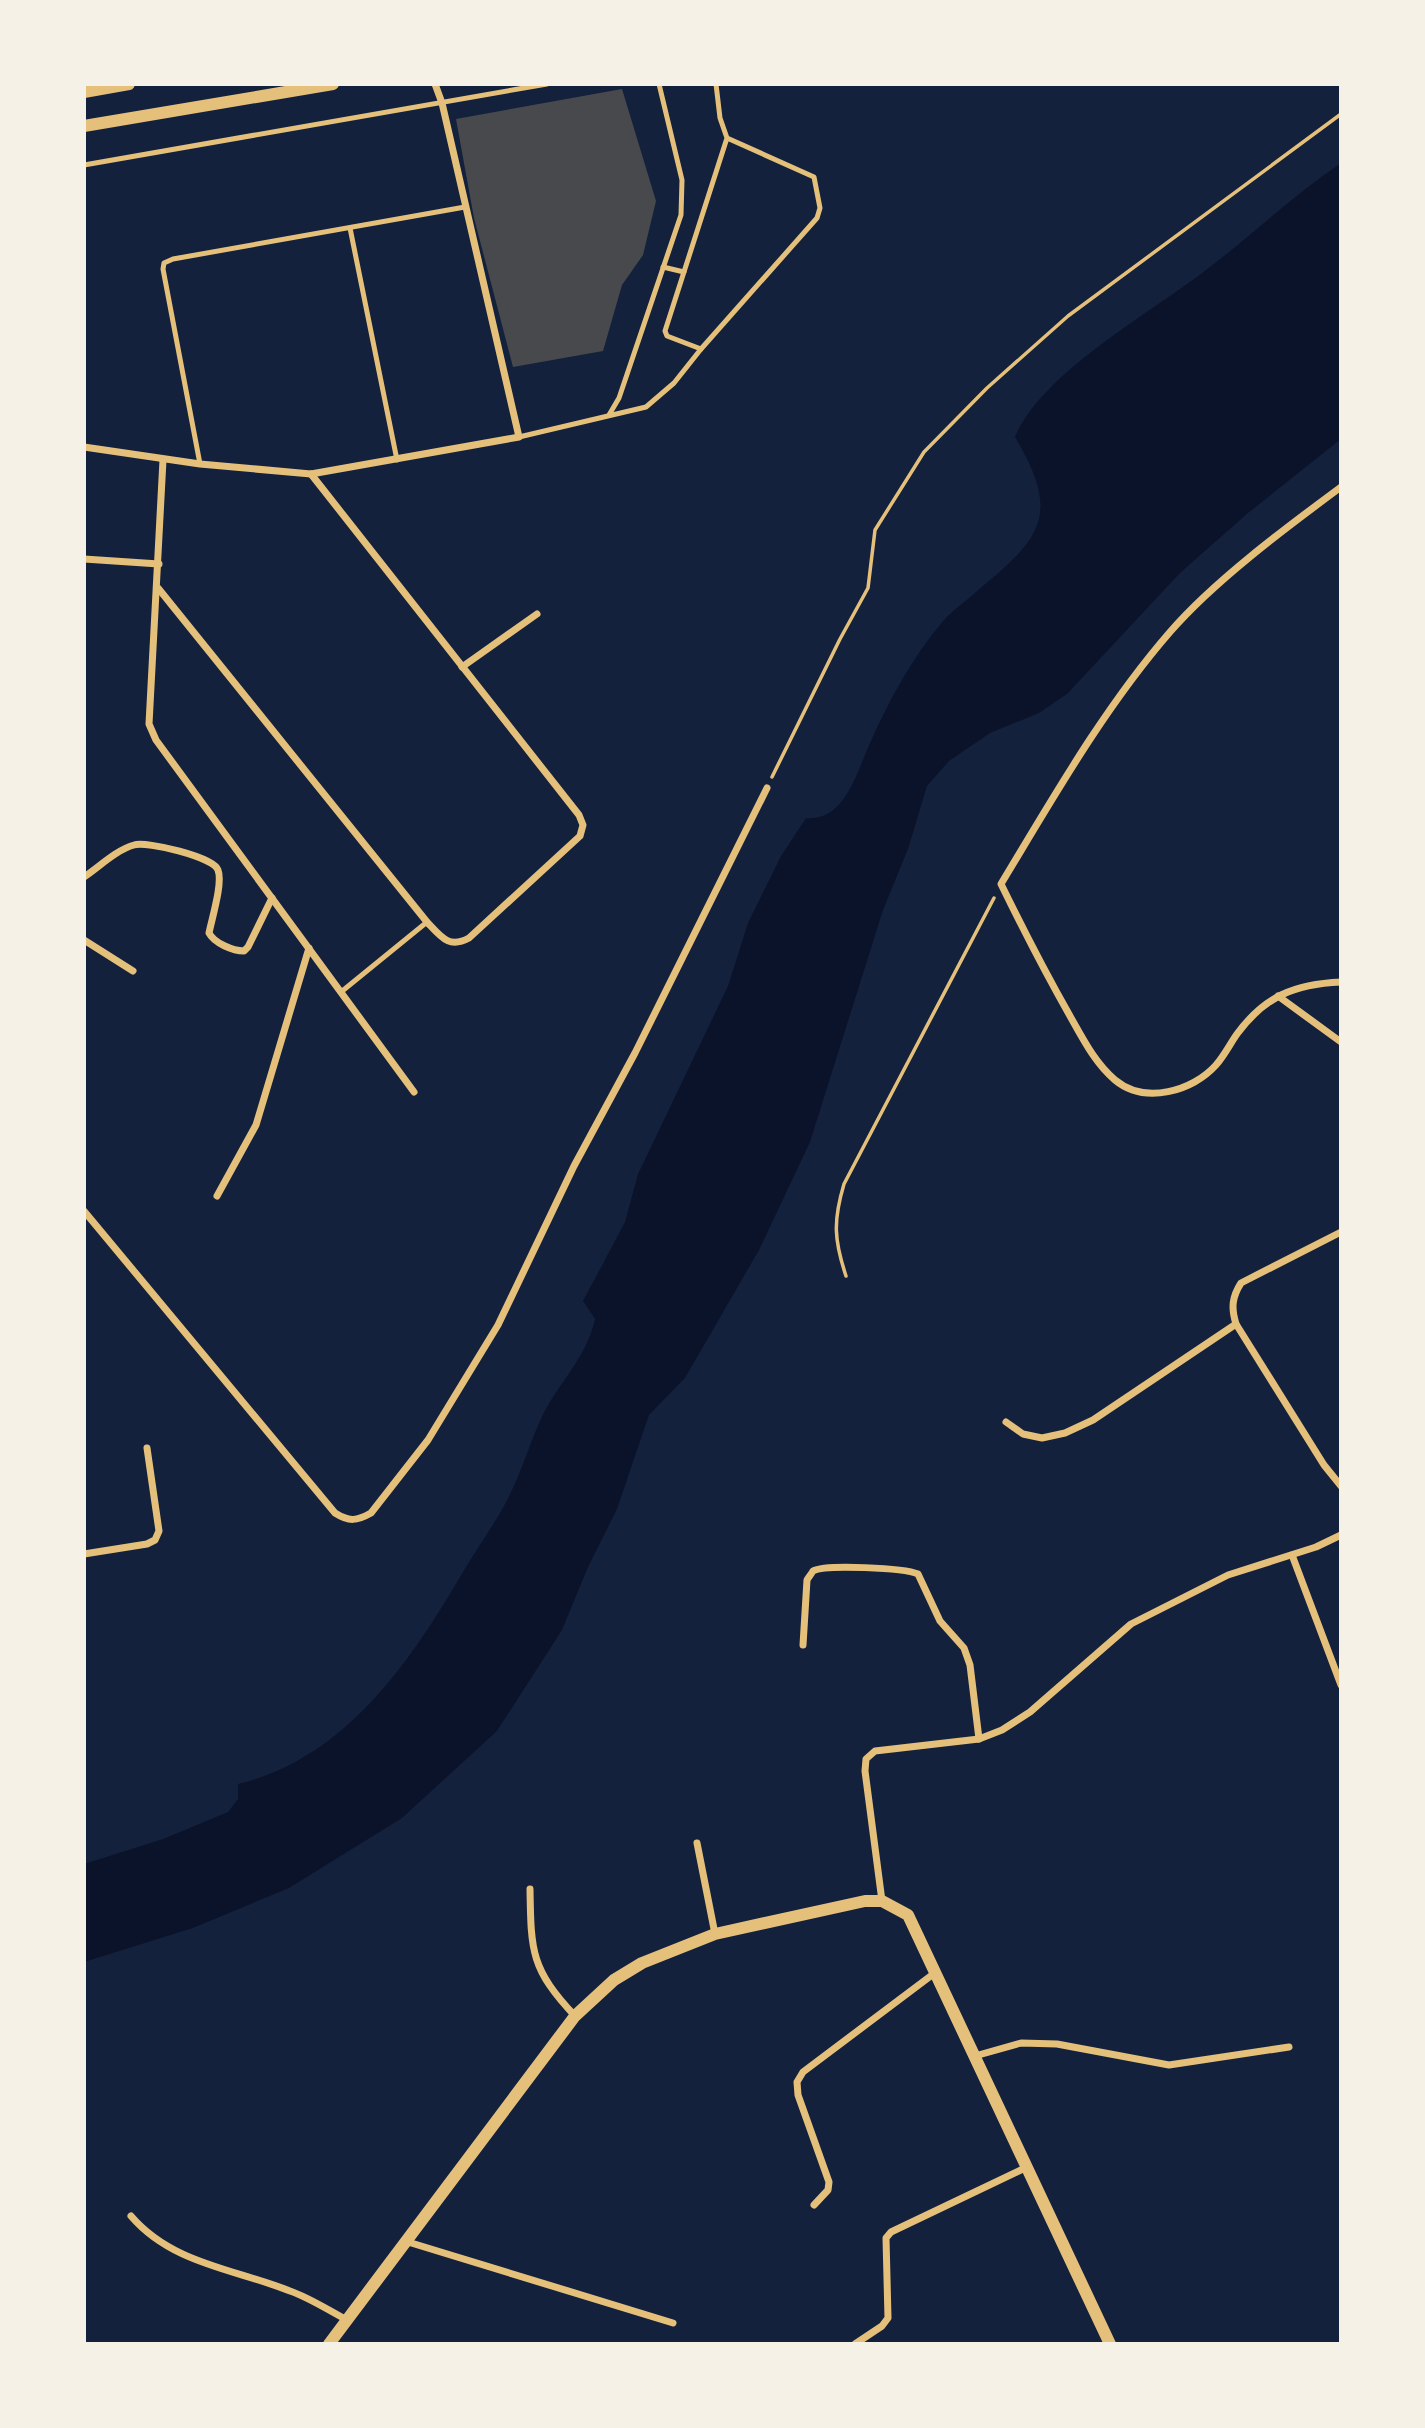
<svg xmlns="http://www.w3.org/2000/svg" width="1425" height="2428" font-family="Manrope,sans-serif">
<rect width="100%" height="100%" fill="#14213d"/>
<path fill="#0b132b" d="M1341,163V439L1248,513L1180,573L1067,694L1039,713L990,733L949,761L927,786L908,849L883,910L810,1142L759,1250L685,1378L649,1415L617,1509L588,1567L562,1630L497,1731L402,1818L289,1888L193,1928L84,1962V1864L163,1839L228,1812L238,1799V1784C346,1758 410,1662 463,1572C479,1545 499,1518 512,1490C523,1467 530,1443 540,1421C555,1386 586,1360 595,1319L583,1301L625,1222L638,1174L728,986L748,923L781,856L806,818C845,822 857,771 870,743C889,700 913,656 944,620C953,610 966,601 976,592C1041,538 1062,516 1015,437C1042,373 1147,315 1202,273C1250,237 1292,196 1341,163Z"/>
<path fill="#48494c" d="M622,89L656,201L643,255L622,285L603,351L513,367L474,218L456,119Z"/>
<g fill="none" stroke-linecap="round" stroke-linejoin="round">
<g stroke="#e5c07b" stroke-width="3.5">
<path d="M772,777L840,639L868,588L875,530L924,452L987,388L1068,316L1341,114"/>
<path d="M846,1276C834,1240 833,1221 844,1184L994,898"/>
</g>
<g stroke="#e5c07b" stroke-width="5">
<path d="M716,84L720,118L727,138L665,331L667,336L701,349L817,218L820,208L814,177L727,138"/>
<path d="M84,165L547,84"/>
<path d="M350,228L397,460"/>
<path d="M663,267L684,272"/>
<path d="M609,415L619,398L681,215L682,180L659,84"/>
<path d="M519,437L646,407L674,383L701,349"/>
<path d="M200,464L163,269L164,263L173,259L465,207"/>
<path d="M341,992L427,922"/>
</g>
<g stroke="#e5c07b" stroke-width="7">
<path d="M84,447L200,464L311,474L519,437L442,103L435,84"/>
<path d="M163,460L149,724L156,740L414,1092"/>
<path d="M1341,487C1287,527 1214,581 1170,632C1104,708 1053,798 1001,884C1023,929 1045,972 1070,1016C1083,1039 1095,1063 1115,1080C1145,1105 1193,1091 1216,1065C1224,1056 1230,1044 1237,1034C1265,996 1295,984 1341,982"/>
<path d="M84,559L159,564"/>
<path d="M158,588L427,922C441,937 449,949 469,938L580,836L583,825L579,815L311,474"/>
<path d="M462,667L537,614"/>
<path d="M84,877C99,867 116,850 134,845C147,841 214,857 218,870C223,883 212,918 209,933C214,943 233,951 244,951L248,947L272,898"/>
<path d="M84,940L133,971"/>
<path d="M1278,996L1341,1042"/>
<path d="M217,1196L256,1125L309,948"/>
<path d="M84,1211L335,1513C349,1522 357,1521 371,1513L428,1440L498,1325L574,1166L635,1053L767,788"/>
<path d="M1341,1232L1241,1283C1232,1297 1231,1308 1236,1324L1324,1465L1341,1486"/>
<path d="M1006,1422L1023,1434L1042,1438L1065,1433L1093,1420L1236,1324"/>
<path d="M84,1554L147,1544L155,1540L159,1531L147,1448"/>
<path d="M1292,1555L1341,1685"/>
<path d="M803,1645L807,1580C808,1578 812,1573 813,1571C825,1564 904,1568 918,1574L940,1621L964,1648L970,1665L979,1739"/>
<path d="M697,1843L715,1934"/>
<path d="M530,1889C531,1952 531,1969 575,2016"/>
<path d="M882,1901L865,1771L866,1759L875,1751L979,1739L1002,1730L1030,1712L1131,1624L1228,1575L1316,1547L1341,1535"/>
<path d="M975,2056L1021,2043L1057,2044L1169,2065L1289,2047"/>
<path d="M814,2205L828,2190L829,2182L798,2095L797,2082L803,2072L936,1972"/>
<path d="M131,2216C172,2264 235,2269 290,2291C310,2298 328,2310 347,2320"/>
<path d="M408,2242L673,2323"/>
<path d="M855,2344L882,2326L888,2318L886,2238L891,2232L1025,2168"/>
</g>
<g stroke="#e5c07b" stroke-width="12">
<path d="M84,92L129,84"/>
<path d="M84,126L333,84"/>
<path d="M329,2344L575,2016L614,1980L642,1963L715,1934L865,1901H882L908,1915L1110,2344"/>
</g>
</g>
<rect width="1425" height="2428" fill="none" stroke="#f6f1e7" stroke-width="172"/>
</svg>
